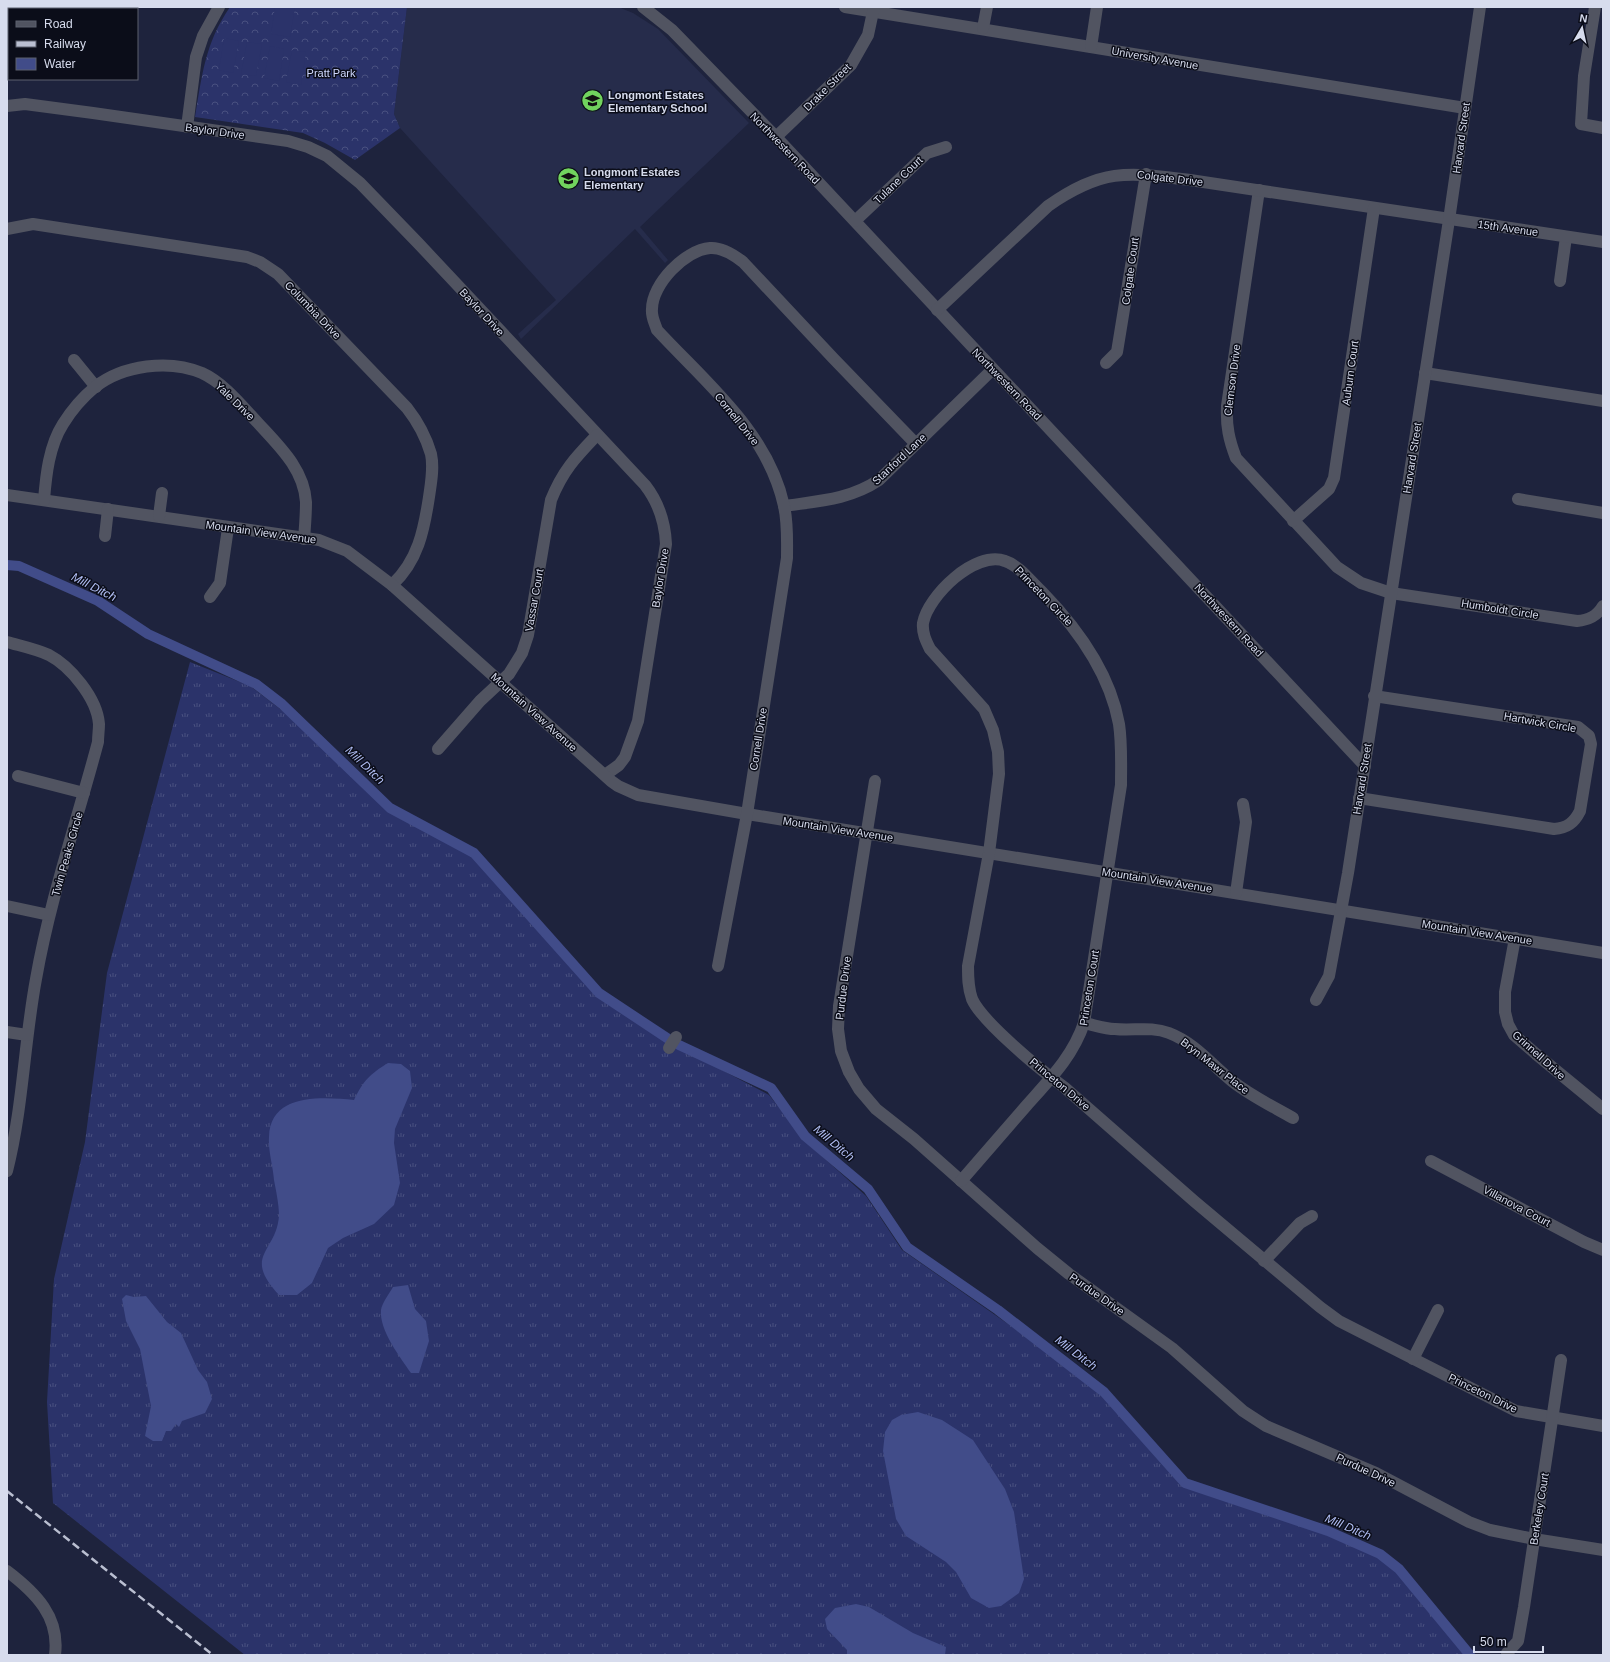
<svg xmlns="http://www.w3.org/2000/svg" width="1610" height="1662" font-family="Arial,sans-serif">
<defs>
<pattern id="grass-tufts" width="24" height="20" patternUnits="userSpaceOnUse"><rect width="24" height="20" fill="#2b336a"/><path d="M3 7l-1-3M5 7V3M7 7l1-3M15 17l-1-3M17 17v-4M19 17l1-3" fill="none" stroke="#495080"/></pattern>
<pattern id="forest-crowns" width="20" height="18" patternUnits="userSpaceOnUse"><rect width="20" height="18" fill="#2b336a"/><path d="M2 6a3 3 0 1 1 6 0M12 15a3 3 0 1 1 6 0" fill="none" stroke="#495080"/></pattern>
</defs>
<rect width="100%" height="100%" fill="#1e233d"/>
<path fill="#262c4b" d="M407,7H618L633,13L658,29L749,123L640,227L668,260L665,263L635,229L521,339L518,334L556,300L400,128L394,114Z"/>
<path fill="url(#grass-tufts)" d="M190,662L250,686L284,712L387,810L472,856L595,993L659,1037L769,1095L805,1141L866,1196L902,1250L1054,1356L1110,1401L1186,1488L1330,1534L1378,1557L1395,1569L1466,1655H245L53,1503L47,1402L54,1279L85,1142L107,973Z"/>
<path fill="url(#forest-crowns)" d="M230,7H407L394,114L400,128L355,160L325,143L303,133L195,117C202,76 205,43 230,7Z"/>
<g fill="#2b336a">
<path d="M275,7H295L290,37L271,34Z"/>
<path d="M224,38L239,41L233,73L219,70Z"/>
<path d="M247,42L262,44L256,76L241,74Z"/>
<path d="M270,46L284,49L279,81L264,78Z"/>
<path d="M292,50L306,52L301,85L286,82Z"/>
</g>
<g fill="#414c89">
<path d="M388,1063L401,1064L410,1071L412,1088L395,1129L394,1143L400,1183L394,1205L374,1224L343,1238L328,1248L312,1283L297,1295H279C242,1255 276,1253 279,1216C279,1204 276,1191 274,1180C273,1166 268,1151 269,1137C270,1093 322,1097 354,1100C363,1081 370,1074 388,1063Z"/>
<path d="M408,1285L415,1309L426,1321L429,1341L419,1373H411C400,1357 379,1330 381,1310C382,1303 389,1294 393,1287Z"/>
<path d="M126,1295L134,1297L146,1296L167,1322L181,1333L198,1370L207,1382L212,1399L205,1413L182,1421L179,1427L176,1424L171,1431H166L162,1441H153L145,1436L151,1406L140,1349L126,1321L122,1299Z"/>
<path d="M918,1412L942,1420L973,1440L1005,1489L1014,1512L1024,1579L1019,1593L1001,1606L989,1608L971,1598L956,1572L946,1562L906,1536L896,1519L883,1451L885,1432L892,1420L901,1415Z"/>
<path d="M856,1604L869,1607L913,1633L946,1647L945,1655H847V1650L827,1629L825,1619L835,1608Z"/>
</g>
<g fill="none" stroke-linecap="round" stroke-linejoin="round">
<g stroke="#414c89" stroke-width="10">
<path d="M7,565L19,566L98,601L148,634L256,684L282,704L390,808L474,853L599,993L667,1038"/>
<path d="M679,1045L771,1088L805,1136L868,1189L907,1247L998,1310L1104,1392L1185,1483L1328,1531L1380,1554L1399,1569L1470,1655"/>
</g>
<g stroke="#515461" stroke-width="12">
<path d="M643,7L672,30L776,137L1365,766"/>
<path d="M845,7L1465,108"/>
<path d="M1595,7L1584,76L1581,124L1603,128"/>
<path d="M983,28L987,7"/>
<path d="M1091,47L1097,7"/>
<path d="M7,106L25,104L93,113L288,141L308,147L327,156L360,183L418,243L645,485C659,503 665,522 666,544L638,721L625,757L619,765L605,775"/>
<path d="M187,127L196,57L203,36L219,7"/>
<path d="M776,137L851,65L868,35L874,7"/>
<path d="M1259,190L1227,406C1226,426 1229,440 1236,458L1337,567L1361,583L1391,593L1577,621C1589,620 1597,616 1603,606"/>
<path d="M855,221L927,153L946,147"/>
<path d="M7,229L33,224L247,257L260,262L278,274L407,408C418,422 426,437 431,454C434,468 431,483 429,497C424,530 418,561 392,585"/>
<path d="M1560,281L1566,237"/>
<path d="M937,310L1048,206C1103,168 1127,172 1190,180L1603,242"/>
<path d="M74,360L96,387"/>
<path d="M1106,363L1117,352L1146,174"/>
<path d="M1425,373L1603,401"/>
<path d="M7,495L319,540L347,551L392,585L611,781L618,786L638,795L747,814L1603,953"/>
<path d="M1518,499L1603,513"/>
<path d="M44,500C46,475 49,446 63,424C71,411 83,397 95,387C123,365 169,359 202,373C224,383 242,406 258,423C279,446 304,469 306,502C306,514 305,527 304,539"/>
<path d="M784,506C818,501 849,500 879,480L992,370"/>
<path d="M159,516L162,493"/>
<path d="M1293,521L1329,489L1334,478L1374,208"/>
<path d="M105,536L108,509"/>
<path d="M210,597L220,583L228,528"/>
<path d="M7,642C21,646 36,649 49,655C70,666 97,698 99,724C99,730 98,736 98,742C77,821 50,899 36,979C24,1043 23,1108 7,1171"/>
<path d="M438,749L480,701L509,674L522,653L528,635L551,500C563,470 576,457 597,435"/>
<path d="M18,776L84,793"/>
<path d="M875,781L839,1006L838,1029L841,1051L849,1072L859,1089L876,1109L914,1139L1037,1248L1069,1274L1172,1348L1243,1411L1266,1426L1376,1473L1469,1522L1490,1530L1534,1539L1603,1550"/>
<path d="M1359,798L1554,829C1567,828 1574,823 1580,811L1591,744L1589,736L1578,727L1374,696"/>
<path d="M1236,893L1246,822L1243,804"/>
<path d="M7,906L49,915"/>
<path d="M1515,938L1505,992V1012L1508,1024L1514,1035L1536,1054L1603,1109"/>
<path d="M718,966L747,814L787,558C787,541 788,523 784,506C768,432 706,383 657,330C655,323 651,317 652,309C652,284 685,250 710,248C722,247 734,255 743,262L833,358L916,444"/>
<path d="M1316,1000L1329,976L1348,873L1449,220L1480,7"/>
<path d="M1084,1023C1094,1025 1105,1029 1115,1029C1133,1031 1151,1026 1169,1033C1195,1043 1211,1064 1232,1081C1251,1096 1272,1106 1293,1118"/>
<path d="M7,1032L27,1035"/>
<path d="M669,1048L676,1037"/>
<path d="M1431,1161L1584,1242L1603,1250"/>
<path d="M961,1181C983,1156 1005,1130 1027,1105C1050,1079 1073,1056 1084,1023L1121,785C1121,765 1122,744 1119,724C1110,674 1077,628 1042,592C1031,582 1020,566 1005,561C975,550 928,596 923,623C922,633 926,641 930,649L984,709L993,730L998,752L999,774L989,853L968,966C968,977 968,988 972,999C982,1022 1042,1071 1064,1087L1194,1201L1320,1307L1339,1321L1516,1411L1603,1426"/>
<path d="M1264,1261L1300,1223L1312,1216"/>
<path d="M1413,1359L1438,1310"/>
<path d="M7,1571C36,1593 60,1617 55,1655"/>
<path d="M1507,1653L1518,1641L1524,1607L1561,1360"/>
</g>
<path stroke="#babfd1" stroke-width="2.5" stroke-dasharray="8 4" stroke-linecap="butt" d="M7,1491L213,1655"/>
</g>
<defs>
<symbol id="school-disc" viewBox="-11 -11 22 22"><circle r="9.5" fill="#71d35e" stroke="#0b0d19"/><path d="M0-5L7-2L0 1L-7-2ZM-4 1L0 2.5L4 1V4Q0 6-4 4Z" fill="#111"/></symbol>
</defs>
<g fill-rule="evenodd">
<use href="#school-disc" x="580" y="88" width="25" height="25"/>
<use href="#school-disc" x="556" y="166" width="25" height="25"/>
</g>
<g text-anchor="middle" stroke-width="3" stroke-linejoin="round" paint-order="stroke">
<g font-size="11" fill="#d7dced" stroke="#0b0d19">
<text transform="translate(1155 58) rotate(10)" y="4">University Avenue</text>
<text transform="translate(827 87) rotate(-45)" y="4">Drake Street</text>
<text transform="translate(215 131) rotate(8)" y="4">Baylor Drive</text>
<text transform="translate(1461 138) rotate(-82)" y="4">Harvard Street</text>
<text transform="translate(785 148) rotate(46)" y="4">Northwestern Road</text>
<text transform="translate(1170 178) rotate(7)" y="4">Colgate Drive</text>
<text transform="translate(898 180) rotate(-44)" y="4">Tulane Court</text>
<text transform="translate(1508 228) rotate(8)" y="4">15th Avenue</text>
<text transform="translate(1130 271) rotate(-82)" y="4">Colgate Court</text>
<text transform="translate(313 310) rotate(46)" y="4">Columbia Drive</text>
<text transform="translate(482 312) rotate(47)" y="4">Baylor Drive</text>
<text transform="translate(1350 373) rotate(-82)" y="4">Auburn Court</text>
<text transform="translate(1232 380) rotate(-83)" y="4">Clemson Drive</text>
<text transform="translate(1007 384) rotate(46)" y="4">Northwestern Road</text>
<text transform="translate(235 401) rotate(44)" y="4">Yale Drive</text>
<text transform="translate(737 419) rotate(51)" y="4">Cornell Drive</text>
<text transform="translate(1412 458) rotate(-81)" y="4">Harvard Street</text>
<text transform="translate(899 459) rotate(-43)" y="4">Stanford Lane</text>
<text transform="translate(261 532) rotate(8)" y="4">Mountain View Avenue</text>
<text transform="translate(660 578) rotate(-81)" y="4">Baylor Drive</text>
<text transform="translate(1044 596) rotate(46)" y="4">Princeton Circle</text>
<text transform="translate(534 600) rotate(-80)" y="4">Vassar Court</text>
<text transform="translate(1500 609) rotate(9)" y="4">Humboldt Circle</text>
<text transform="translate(1229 620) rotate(47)" y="4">Northwestern Road</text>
<text transform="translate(534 712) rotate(42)" y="4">Mountain View Avenue</text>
<text transform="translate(1540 722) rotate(10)" y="4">Hartwick Circle</text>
<text transform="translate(758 739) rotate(-81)" y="4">Cornell Drive</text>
<text transform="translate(1362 779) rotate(-81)" y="4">Harvard Street</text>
<text transform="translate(838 829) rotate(9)" y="4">Mountain View Avenue</text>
<text transform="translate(67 854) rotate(-74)" y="4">Twin Peaks Circle</text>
<text transform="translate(1157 880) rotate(9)" y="4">Mountain View Avenue</text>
<text transform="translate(1477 932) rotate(9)" y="4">Mountain View Avenue</text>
<text transform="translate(843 988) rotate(-83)" y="4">Purdue Drive</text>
<text transform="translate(1089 988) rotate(-81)" y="4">Princeton Court</text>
<text transform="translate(1539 1055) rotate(42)" y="4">Grinnell Drive</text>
<text transform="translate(1215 1066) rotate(38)" y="4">Bryn Mawr Place</text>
<text transform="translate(1060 1084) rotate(40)" y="4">Princeton Drive</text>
<text transform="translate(1517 1206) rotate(28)" y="4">Villanova Court</text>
<text transform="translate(1097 1294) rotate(35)" y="4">Purdue Drive</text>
<text transform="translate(1483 1393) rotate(26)" y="4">Princeton Drive</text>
<text transform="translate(1366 1470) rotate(25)" y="4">Purdue Drive</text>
<text transform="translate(1539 1509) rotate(-81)" y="4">Berkeley Court</text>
</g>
<g font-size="11" fill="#cfd8fe" stroke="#0b0d19">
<text x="331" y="77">Pratt Park</text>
</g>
<g font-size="11" font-weight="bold" fill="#d7dced" stroke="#0b0d19" text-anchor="start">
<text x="608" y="99">Longmont Estates<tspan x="608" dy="13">Elementary School</tspan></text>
<text x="584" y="176">Longmont Estates<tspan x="584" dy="13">Elementary</tspan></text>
</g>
<g font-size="12" font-style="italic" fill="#b0bdf3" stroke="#0b0d19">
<text transform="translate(94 587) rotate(27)" y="4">Mill Ditch</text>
<text transform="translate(365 765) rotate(44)" y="4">Mill Ditch</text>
<text transform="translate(834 1143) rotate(40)" y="4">Mill Ditch</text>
<text transform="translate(1076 1353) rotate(37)" y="4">Mill Ditch</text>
<text transform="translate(1348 1527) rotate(23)" y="4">Mill Ditch</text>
</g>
</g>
<rect width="1610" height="1662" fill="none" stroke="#d7dced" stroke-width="16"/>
<rect x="8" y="8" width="130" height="72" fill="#0b0d19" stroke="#5d606e"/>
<rect x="16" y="21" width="20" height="6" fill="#515461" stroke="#5d606e"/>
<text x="44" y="28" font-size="12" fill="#d7dced">Road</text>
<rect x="16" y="41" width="20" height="6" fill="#babfd1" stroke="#5d606e"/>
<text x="44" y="48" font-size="12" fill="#d7dced">Railway</text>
<rect x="16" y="58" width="20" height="12" fill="#414c89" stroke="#5d606e"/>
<text x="44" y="68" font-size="12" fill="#d7dced">Water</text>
<g transform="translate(1582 28) rotate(9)" stroke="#0b0d19" stroke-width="3" paint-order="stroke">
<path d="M0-3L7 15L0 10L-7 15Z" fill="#d7dced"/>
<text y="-6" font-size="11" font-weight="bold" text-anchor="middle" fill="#d7dced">N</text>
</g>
<path d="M1474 1646v6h69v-6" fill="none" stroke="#d7dced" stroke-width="2"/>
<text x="1480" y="1646" font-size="12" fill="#d7dced" stroke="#0b0d19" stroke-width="3" paint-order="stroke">50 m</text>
</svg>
